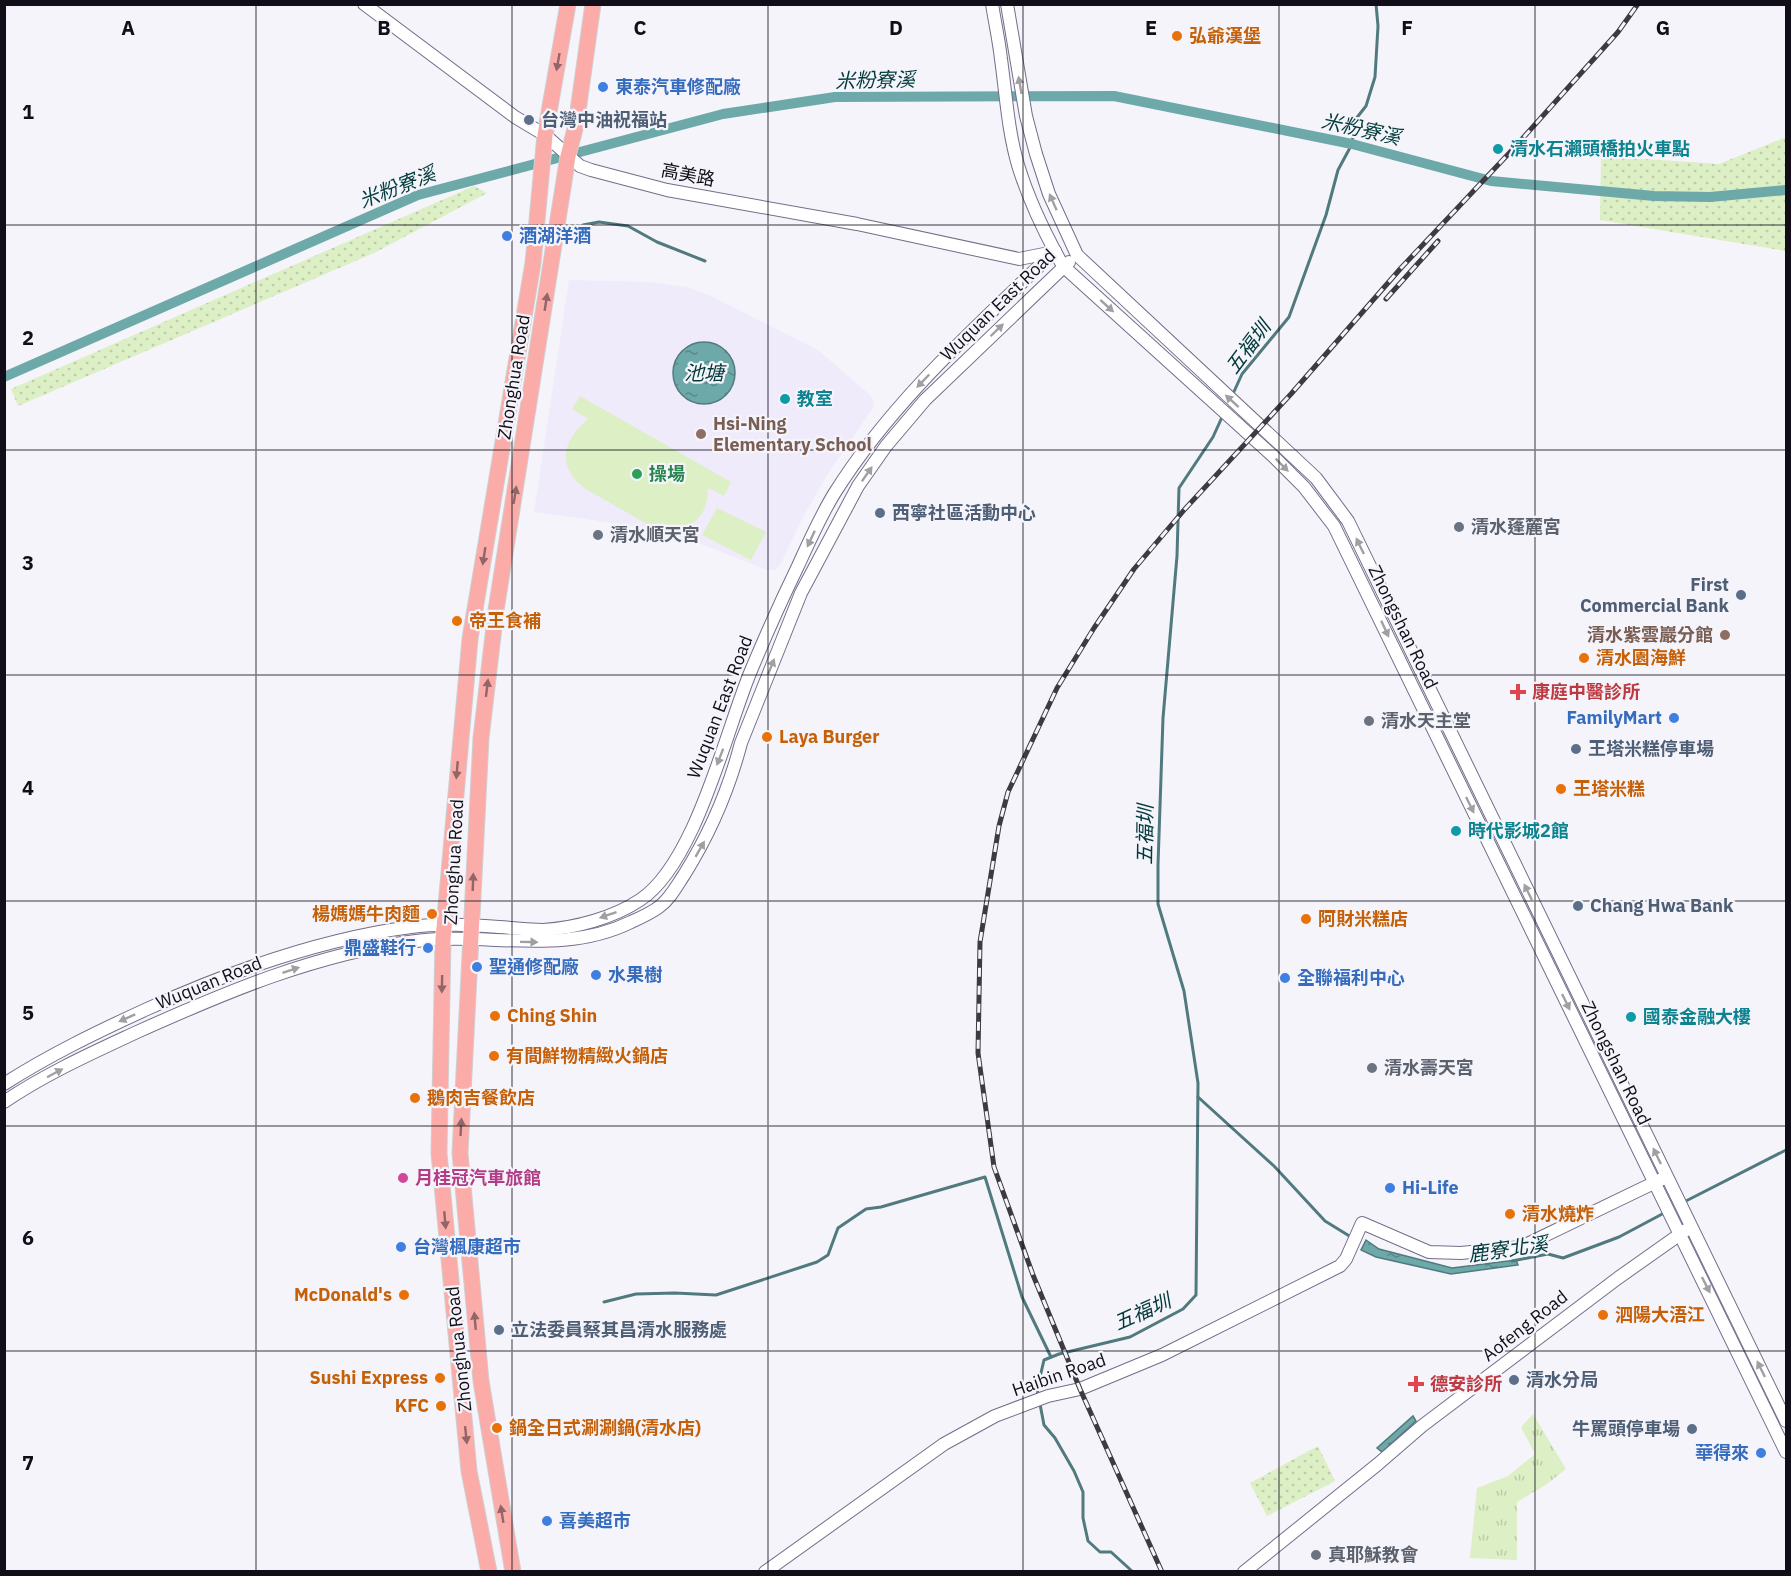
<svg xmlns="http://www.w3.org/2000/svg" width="1791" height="1576" font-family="'IBM Plex Sans','Noto Sans TC',sans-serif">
<defs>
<pattern id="grass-tufts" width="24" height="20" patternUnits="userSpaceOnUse" patternTransform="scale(1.5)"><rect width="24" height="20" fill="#dcefc5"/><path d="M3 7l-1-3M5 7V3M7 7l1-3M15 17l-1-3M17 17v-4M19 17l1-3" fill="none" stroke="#bccca9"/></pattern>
<pattern id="park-dots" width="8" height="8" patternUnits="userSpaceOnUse" patternTransform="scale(1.5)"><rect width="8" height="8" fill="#dcefc5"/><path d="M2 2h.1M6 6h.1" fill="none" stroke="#bccca9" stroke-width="1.8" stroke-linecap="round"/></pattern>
<pattern id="water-ripples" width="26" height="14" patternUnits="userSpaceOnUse" patternTransform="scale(1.5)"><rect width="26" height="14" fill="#6da9a9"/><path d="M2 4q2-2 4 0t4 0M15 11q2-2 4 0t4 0" fill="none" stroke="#588889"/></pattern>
</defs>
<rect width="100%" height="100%" fill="#f5f4fa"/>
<path fill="#efebfb" d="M569,280L649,282L687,287L711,296L818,350L870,395L874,401L873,408L827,475L800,523L780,565L775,570H767L693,541L628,525L534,512Z"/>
<path fill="url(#grass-tufts)" d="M1533,1414L1566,1469L1547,1484L1517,1502V1560L1470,1558L1477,1488L1508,1476L1535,1454L1521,1427Z"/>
<g fill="url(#park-dots)">
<path d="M1786,137V251L1600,220L1601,156L1719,164Z"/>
<path d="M474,186L487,193L374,253L18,406L11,389Z"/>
<path d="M1318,1446L1335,1481L1267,1516L1250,1483Z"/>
</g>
<g fill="#dcefc5">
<path d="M580,396L731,482L724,496L708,488C708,526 679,537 647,524L584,488C556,465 563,440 588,419L572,409Z"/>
<path d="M717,508L766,532L751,560L702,535Z"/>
</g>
<g fill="url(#water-ripples)" stroke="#517a7e" stroke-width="1.5">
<circle cx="704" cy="373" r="31"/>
<path d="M1366,1240L1379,1249L1452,1268L1516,1260L1518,1265L1451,1274L1376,1257L1361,1250Z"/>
<path d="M1413,1416L1416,1421L1382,1452L1377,1448Z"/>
</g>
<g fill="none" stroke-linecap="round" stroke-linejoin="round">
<g stroke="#517a7e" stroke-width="3">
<path d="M583,225L599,222L628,226L657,242L705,261"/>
<path d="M1232,396L1242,374L1289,317L1326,215L1338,170L1352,144L1355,120L1366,106L1375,77L1378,26L1376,4"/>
<path d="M1198,1097L1274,1166L1325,1221L1351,1237"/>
<path d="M1682,1203L1786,1150"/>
<path d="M1512,1261L1548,1254L1563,1258L1619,1237L1666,1212"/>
<path d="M604,1302L636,1294L675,1293L716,1295L817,1262L828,1255L838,1228L866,1209L881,1207L985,1177L1022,1297L1051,1357"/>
<path d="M1039,1397L1037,1390L1044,1360L1059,1354L1130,1337L1183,1309L1196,1295L1198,1083L1184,991L1158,904V865L1163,718L1177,556L1179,488L1213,437L1223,415"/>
<path d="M1040,1404L1044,1425L1055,1438L1074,1471L1083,1492V1518L1088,1541L1100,1552H1111L1133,1572"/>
</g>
<path stroke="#6da9a9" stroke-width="10" d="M4,377L418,195L723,114L835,97L1114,96L1352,144L1491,181L1654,196L1710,197L1786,190"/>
<defs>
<g id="tertiary">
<path d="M364,4L515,117L545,135L580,166L591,170L667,190L857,224L1019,259L1054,252"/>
<path d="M992,4C995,23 999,41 1001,59C1006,95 1008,131 1018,165C1029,201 1045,234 1063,266L1273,456L1304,487L1334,526L1786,1452"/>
<path d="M1007,4L1026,116L1036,154L1049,194L1077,255L1316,478L1348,521L1786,1421"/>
<path d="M4,1084C51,1054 97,1032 147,1009C231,971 320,939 411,927C440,923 470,925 499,927C514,928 529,930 543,930C575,928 613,918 640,900C695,864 725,734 750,673C765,637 781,601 798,566C809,542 820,517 834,494C892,401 976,327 1055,251"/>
<path d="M4,1102C45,1074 92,1053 137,1032C226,992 318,953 416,941C488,932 562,956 631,922C640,918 651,913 659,907C670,899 676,887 684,875C709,835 729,789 741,743L801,593L858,486L886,446L925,400L1069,262"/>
<path d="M765,1572L944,1444L995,1416L1048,1396L1080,1389L1162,1355L1340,1266L1346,1259L1362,1223L1429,1252L1461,1253L1521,1247L1662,1179"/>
<path d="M1244,1572L1378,1464L1422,1426L1618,1278L1686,1230"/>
</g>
<g id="primary">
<path d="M489,1572L469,1471L439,1153L443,939L470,639L533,263L545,135L568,4"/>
<path d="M513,1572L481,1381L460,1153L481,738L496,610L568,156L576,125L593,4"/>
</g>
</defs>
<use href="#tertiary" stroke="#746d89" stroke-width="14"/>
<use href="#primary" stroke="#cfcfd1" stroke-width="17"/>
<use href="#tertiary" stroke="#fff" stroke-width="12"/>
<use href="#primary" stroke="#fbaca8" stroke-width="15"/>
<defs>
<g id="rail">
<path d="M1386,299L1438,241"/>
<path d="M1162,1572L1080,1389L1033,1275L994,1167L978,1053L980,942L999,826L1008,792L1057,688L1094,628L1134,569L1185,509L1291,394L1401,268L1514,148L1618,32L1638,4"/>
</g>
</defs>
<use href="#rail" stroke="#3d3a44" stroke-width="5"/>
<use href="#rail" stroke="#f5f4fa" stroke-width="3" stroke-dasharray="9" stroke-linecap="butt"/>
</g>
<defs><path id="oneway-solid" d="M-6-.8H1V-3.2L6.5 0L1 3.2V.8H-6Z" transform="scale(1.5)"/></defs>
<g fill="#926568">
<use href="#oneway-solid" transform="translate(558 62) rotate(100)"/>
<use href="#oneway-solid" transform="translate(546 302) rotate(-81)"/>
<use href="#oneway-solid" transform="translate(515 495) rotate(-81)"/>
<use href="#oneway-solid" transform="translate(484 556) rotate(99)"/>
<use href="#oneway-solid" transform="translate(487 688) rotate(-83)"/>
<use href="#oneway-solid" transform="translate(457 770) rotate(95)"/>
<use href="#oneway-solid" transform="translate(473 882) rotate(-88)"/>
<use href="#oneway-solid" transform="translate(442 984) rotate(91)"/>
<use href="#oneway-solid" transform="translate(461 1127) rotate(-87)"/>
<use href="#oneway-solid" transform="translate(445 1220) rotate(85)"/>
<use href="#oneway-solid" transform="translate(475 1321) rotate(-95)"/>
<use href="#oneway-solid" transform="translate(466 1435) rotate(84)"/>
<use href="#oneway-solid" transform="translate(502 1514) rotate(-99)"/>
</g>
<g fill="#a09fa3">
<use href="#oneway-solid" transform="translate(1020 85) rotate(-100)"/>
<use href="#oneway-solid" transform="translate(1053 202) rotate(-114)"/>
<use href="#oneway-solid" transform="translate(1107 306) rotate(42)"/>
<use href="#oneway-solid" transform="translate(997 330) rotate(-44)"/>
<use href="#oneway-solid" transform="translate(923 381) rotate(134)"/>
<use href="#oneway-solid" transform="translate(1232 401) rotate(-138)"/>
<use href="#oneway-solid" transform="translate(1282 465) rotate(45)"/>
<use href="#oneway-solid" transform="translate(867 474) rotate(-55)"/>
<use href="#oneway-solid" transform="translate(811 539) rotate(115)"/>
<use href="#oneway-solid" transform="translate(1360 546) rotate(-116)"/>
<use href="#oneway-solid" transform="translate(1385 629) rotate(65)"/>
<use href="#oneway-solid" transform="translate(771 667) rotate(-68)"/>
<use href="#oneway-solid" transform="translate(720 757) rotate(111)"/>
<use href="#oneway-solid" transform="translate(1470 805) rotate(64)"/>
<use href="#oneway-solid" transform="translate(700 849) rotate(-60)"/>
<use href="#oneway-solid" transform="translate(1528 892) rotate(-116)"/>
<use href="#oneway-solid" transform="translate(608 915) rotate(161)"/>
<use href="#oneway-solid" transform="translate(529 942) rotate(1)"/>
<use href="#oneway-solid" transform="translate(291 970) rotate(-18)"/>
<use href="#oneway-solid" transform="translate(1566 1002) rotate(64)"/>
<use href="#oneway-solid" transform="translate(127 1018) rotate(156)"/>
<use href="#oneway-solid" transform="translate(55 1073) rotate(-28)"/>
<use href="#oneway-solid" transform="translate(1657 1156) rotate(-116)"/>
<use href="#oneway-solid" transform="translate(1706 1285) rotate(63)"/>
<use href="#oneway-solid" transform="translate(1761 1369) rotate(-116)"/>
</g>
<path fill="none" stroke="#110e19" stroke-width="1.5" stroke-opacity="0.55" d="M256,4V1572M512,4V1572M768,4V1572M1023,4V1572M1279,4V1572M1535,4V1572M4,225H1786M4,450H1786M4,675H1786M4,901H1786M4,1126H1786M4,1351H1786"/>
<g fill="#e8710a" stroke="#f5f4fa" stroke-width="2">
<circle cx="1177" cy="36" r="6"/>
<circle cx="457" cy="621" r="6"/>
<circle cx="1584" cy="658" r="6"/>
<circle cx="767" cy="737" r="6"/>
<circle cx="1561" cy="789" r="6"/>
<circle cx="432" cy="914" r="6"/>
<circle cx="1306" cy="919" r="6"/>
<circle cx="495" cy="1016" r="6"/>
<circle cx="494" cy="1056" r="6"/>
<circle cx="415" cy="1098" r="6"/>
<circle cx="1510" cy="1214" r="6"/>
<circle cx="404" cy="1295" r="6"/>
<circle cx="1603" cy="1315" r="6"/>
<circle cx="440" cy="1378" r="6"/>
<circle cx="441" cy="1406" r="6"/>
<circle cx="497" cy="1428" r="6"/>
</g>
<g fill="#3f7fe0" stroke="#f5f4fa" stroke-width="2">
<circle cx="603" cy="87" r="6"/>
<circle cx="507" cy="236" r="6"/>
<circle cx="1674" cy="718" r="6"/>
<circle cx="428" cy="948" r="6"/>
<circle cx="477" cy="967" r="6"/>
<circle cx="596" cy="975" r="6"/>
<circle cx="1285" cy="978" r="6"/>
<circle cx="1390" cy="1188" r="6"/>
<circle cx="401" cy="1247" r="6"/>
<circle cx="1761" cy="1453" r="6"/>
<circle cx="547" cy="1521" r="6"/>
</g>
<g fill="#5c6f8a" stroke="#f5f4fa" stroke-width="2">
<circle cx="529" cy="120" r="6"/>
<circle cx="880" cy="513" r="6"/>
<circle cx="1741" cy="595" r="6"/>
<circle cx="1576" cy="749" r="6"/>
<circle cx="1578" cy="906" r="6"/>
<circle cx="499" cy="1330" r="6"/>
<circle cx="1514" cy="1380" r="6"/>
<circle cx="1692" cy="1429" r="6"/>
</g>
<g fill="#0f9aa8" stroke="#f5f4fa" stroke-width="2">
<circle cx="1498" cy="149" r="6"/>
<circle cx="785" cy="399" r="6"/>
<circle cx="1456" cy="831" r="6"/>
<circle cx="1631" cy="1017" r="6"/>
</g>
<g fill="#8d6e63" stroke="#f5f4fa" stroke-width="2">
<circle cx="701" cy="434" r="6"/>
<circle cx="1725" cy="635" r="6"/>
</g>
<circle fill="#2e9e5b" stroke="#f5f4fa" stroke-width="2" cx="637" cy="474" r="6"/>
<g fill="#6b7280" stroke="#f5f4fa" stroke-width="2">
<circle cx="1459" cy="527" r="6"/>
<circle cx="598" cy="535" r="6"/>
<circle cx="1369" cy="721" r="6"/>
<circle cx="1372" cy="1068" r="6"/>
<circle cx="1316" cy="1555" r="6"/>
</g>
<g fill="#e0444e" stroke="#f5f4fa" stroke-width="2">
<path d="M1515 683h6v6h6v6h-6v6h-6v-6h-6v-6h6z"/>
<path d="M1413 1375h6v6h6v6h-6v6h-6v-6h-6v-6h6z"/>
</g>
<circle fill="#d1479c" stroke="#f5f4fa" stroke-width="2" cx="403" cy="1178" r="6"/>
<g text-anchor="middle" stroke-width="4.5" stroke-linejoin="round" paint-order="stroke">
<g font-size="18" font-weight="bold" fill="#c56008" stroke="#f5f4fa" text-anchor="start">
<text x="1189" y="42">弘爺漢堡</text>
<text x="469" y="627">帝王食補</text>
<text x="1596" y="664">清水園海鮮</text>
<text x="779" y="743">Laya Burger</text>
<text x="1573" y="795">王塔米糕</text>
<text x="420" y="920" text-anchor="end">楊媽媽牛肉麵</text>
<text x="1318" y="925">阿財米糕店</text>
<text x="507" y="1022">Ching Shin</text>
<text x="506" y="1062">有間鮮物精緻火鍋店</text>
<text x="427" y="1104">鵝肉吉餐飲店</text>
<text x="1522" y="1220">清水燒炸</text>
<text x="392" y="1301" text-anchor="end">McDonald's</text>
<text x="1615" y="1321">泗陽大浯江</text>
<text x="428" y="1384" text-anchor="end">Sushi Express</text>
<text x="429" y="1412" text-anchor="end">KFC</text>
<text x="509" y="1434">鍋全日式涮涮鍋(清水店)</text>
</g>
<g font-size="18" font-weight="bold" fill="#366cbe" stroke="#f5f4fa" text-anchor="start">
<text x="615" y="93">東泰汽車修配廠</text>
<text x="519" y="242">酒湖洋酒</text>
<text x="1662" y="724" text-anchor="end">FamilyMart</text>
<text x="416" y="954" text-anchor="end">鼎盛鞋行</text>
<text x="489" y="973">聖通修配廠</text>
<text x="608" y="981">水果樹</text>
<text x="1297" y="984">全聯福利中心</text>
<text x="1402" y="1194">Hi-Life</text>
<text x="413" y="1253">台灣楓康超市</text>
<text x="1749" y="1459" text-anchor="end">華得來</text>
<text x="559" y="1527">喜美超市</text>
</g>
<g font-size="18" font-weight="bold" fill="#4e5e75" stroke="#f5f4fa" text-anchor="start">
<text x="541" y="126">台灣中油祝福站</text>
<text x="892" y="519">西寧社區活動中心</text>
<text x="1729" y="591" text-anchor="end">First<tspan x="1729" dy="21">Commercial Bank</tspan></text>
<text x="1588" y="755">王塔米糕停車場</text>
<text x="1590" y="912">Chang Hwa Bank</text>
<text x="511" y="1336">立法委員蔡其昌清水服務處</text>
<text x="1526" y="1386">清水分局</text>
<text x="1680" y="1435" text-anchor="end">牛罵頭停車場</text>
</g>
<g font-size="18" font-weight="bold" fill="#0d838f" stroke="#f5f4fa" text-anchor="start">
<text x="1510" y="155">清水石瀨頭橋拍火車點</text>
<text x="797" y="405">教室</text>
<text x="1468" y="837">時代影城2館</text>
<text x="1643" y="1023">國泰金融大樓</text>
</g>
<g font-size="18" fill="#110e19" stroke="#f5f4fa">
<text transform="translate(688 175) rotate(11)" y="6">高美路</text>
<text transform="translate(998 305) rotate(-44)" y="6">Wuquan East Road</text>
<text transform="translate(514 377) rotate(-81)" y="6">Zhonghua Road</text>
<text transform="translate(1403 627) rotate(64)" y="6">Zhongshan Road</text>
<text transform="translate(720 707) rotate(-69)" y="6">Wuquan East Road</text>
<text transform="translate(454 862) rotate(-87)" y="6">Zhonghua Road</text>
<text transform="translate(209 983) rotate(-22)" y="6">Wuquan Road</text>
<text transform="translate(1616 1063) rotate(64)" y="6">Zhongshan Road</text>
<text transform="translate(1525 1326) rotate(-38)" y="6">Aofeng Road</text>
<text transform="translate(459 1349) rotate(-96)" y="6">Zhonghua Road</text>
<text transform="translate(1059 1375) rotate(-19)" y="6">Haibin Road</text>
</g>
<g font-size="18" font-weight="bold" fill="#785e54" stroke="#f5f4fa" text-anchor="start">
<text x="713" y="430">Hsi-Ning<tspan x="713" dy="21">Elementary School</tspan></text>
<text x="1713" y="641" text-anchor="end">清水紫雲巖分館</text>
</g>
<g font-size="18" font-weight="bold" fill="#27864d" stroke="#f5f4fa" text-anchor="start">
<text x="649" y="480">操場</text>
</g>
<g font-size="18" font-weight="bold" fill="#5b616d" stroke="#f5f4fa" text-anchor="start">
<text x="1471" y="533">清水蓬麓宮</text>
<text x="610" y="541">清水順天宮</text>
<text x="1381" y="727">清水天主堂</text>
<text x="1384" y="1074">清水壽天宮</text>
<text x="1328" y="1561">真耶穌教會</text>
</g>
<g font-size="18" font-weight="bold" fill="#be3a42" stroke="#f5f4fa" text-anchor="start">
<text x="1532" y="698">康庭中醫診所</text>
<text x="1430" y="1390">德安診所</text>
</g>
<g font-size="18" font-weight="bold" fill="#b23c85" stroke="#f5f4fa" text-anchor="start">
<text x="415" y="1184">月桂冠汽車旅館</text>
</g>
<g font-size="20" font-style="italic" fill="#003a3b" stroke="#f5f4fa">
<text transform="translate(875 80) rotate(-1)" y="7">米粉寮溪</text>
<text transform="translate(1361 129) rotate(13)" y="7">米粉寮溪</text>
<text transform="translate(397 187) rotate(-21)" y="7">米粉寮溪</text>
<text transform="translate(1248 347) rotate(-53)" y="7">五福圳</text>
<text x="704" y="380">池塘</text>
<text transform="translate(1145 835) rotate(-89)" y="7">五福圳</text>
<text transform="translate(1508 1249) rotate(-8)" y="7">鹿寮北溪</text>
<text transform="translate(1142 1312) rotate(-24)" y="7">五福圳</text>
</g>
</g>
<g font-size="20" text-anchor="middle" font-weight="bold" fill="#110e19" stroke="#f5f4fa" stroke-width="4.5" stroke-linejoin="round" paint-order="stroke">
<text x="128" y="35">A</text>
<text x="384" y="35">B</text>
<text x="640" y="35">C</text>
<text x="896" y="35">D</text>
<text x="1151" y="35">E</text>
<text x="1407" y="35">F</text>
<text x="1663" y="35">G</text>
<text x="28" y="119">1</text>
<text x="28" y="345">2</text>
<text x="28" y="570">3</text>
<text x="28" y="795">4</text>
<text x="28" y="1020">5</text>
<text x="28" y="1245">6</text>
<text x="28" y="1470">7</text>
</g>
<rect width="1791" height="1576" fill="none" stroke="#110e19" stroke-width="12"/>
</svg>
